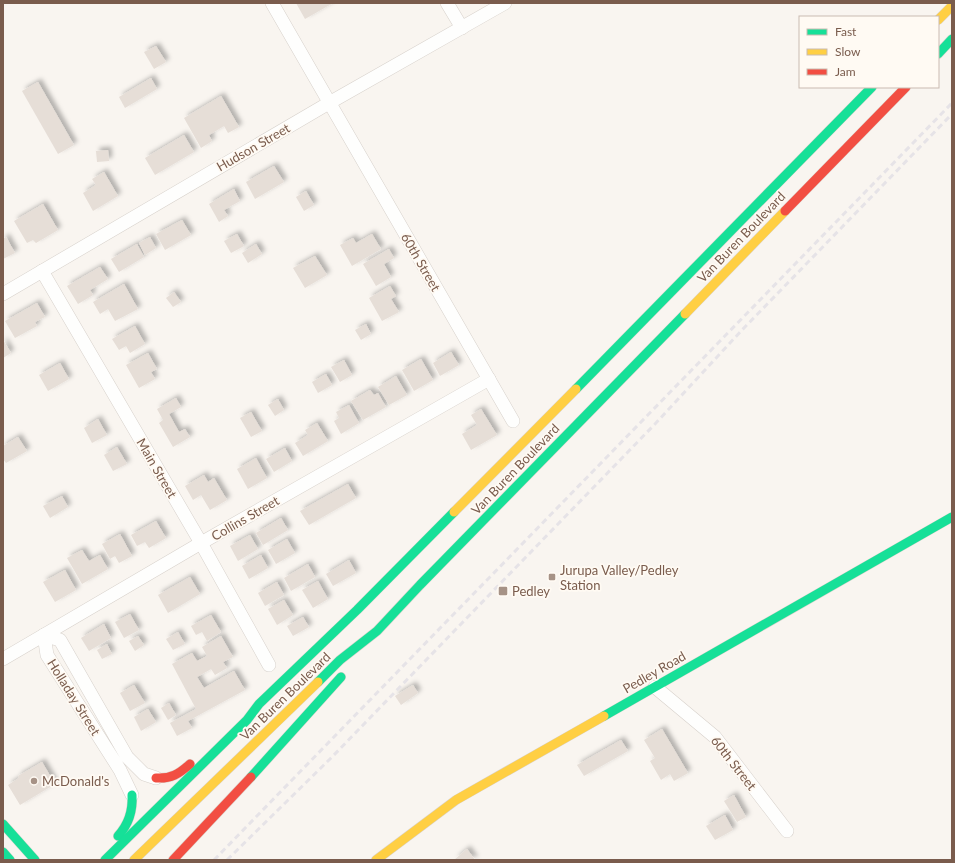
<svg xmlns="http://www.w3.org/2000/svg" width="955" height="863" font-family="Lato,sans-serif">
<defs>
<filter id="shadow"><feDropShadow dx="3.5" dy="-3.5" stdDeviation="2" flood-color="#0004"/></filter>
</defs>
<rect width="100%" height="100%" fill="#f9f5f0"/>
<g fill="#e6ded7" filter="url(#shadow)">
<path d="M296,3H333L305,19Z"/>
<path d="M156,46L166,62L154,69L144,52Z"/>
<path d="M151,78L157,89L125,108L119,97Z"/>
<path d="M38,82L74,145L58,154L22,91Z"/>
<path d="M221,96L239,127L228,133L224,126L209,135L212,141L201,148L184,118Z"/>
<path d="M184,135L194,152L155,175L145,158Z"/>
<path d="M108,150L109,161L97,162L96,151Z"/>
<path d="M274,166L284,182L255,199L246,182Z"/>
<path d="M104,172L118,196L93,211L83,193L96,185L92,179Z"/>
<path d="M234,189L240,201L224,210L228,216L219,222L209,204Z"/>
<path d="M306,191L314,205L304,211L296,197Z"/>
<path d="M43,204L58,230L36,243L33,240L27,243L14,221Z"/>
<path d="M182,220L191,235L165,250L156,234Z"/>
<path d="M237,234L244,246L231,253L224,241Z"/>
<path d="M372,234L381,249L352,266L340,245L353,238L356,243Z"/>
<path d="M6,237L15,253L3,259V239Z"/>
<path d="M150,237L156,248L145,255L139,243Z"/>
<path d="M137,244L144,257L119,272L111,259Z"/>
<path d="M256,244L262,254L248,263L242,253Z"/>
<path d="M389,249L394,258L384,264L391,277L376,286L363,264Z"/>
<path d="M315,256L327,275L305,288L293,268Z"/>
<path d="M100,267L108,279L90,290L93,295L78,304L67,286Z"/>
<path d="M124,284L138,309L115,321L108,309L100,314L93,302Z"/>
<path d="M390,286L396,296L391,299L399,312L382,321L369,298Z"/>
<path d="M174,292L181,302L173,307L166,298Z"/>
<path d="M37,303L45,317L35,322L37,326L15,338L5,321Z"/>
<path d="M366,324L371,334L361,340L355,330Z"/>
<path d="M135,326L145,344L130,353L126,346L119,350L112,339Z"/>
<path d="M3,340L11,353L3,358Z"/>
<path d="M451,352L459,365L440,376L433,363Z"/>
<path d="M148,353L157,369L151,372L155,379L139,388L126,365Z"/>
<path d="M421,359L433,380L414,391L402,370Z"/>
<path d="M344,360L352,375L340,382L331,367Z"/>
<path d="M60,363L69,379L48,391L39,375Z"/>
<path d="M326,374L332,385L318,393L312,382Z"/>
<path d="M396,376L407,395L389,405L378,387Z"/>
<path d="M370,390L374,395L378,393L386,407L363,420L351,401Z"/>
<path d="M176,398L181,407L169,414L179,432L185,429L190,437L173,447L159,423L163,420L157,409Z"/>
<path d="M278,399L284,410L275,416L268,405Z"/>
<path d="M349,405L359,423L341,434L334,421L339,418L336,412Z"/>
<path d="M481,409L497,435L471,450L462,434L477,425L471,415Z"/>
<path d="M251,412L262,431L251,437L240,418Z"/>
<path d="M98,419L107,435L92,443L84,428Z"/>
<path d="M317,423L328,441L303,456L295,443L308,435L305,430Z"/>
<path d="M18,437L27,451L6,463L3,459V446Z"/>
<path d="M117,447L127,464L113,471L104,455Z"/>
<path d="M285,448L292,461L274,472L266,459Z"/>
<path d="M256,458L267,478L248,489L237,469Z"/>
<path d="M204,475L208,482L214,478L227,500L210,510L201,495L193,500L185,486Z"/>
<path d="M348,484L356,498L309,525L300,511Z"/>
<path d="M62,496L68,507L50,518L43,506Z"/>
<path d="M281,518L288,530L263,545L256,533Z"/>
<path d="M156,521L166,538L149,548L145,542L137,546L131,535Z"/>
<path d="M120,534L132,556L119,563L115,556L110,559L102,544Z"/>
<path d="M250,535L258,549L238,561L230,546Z"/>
<path d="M287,539L295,553L276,564L268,550Z"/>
<path d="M82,550L89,561L100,555L108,569L82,584L67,558Z"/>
<path d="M261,555L268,568L249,579L242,566Z"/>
<path d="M349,560L356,573L333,586L326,574Z"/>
<path d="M308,564L315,577L291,591L284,578Z"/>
<path d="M65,570L76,590L55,602L43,582Z"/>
<path d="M190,577L200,594L168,613L158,595Z"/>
<path d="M318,581L328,599L313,608L302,590Z"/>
<path d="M277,582L284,595L265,606L258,593Z"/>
<path d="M284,600L293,615L277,625L268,609Z"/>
<path d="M130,614L139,630L124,638L115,622Z"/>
<path d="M211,615L221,632L207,641L202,632L196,635L191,626Z"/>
<path d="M303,617L309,627L293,636L287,626Z"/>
<path d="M104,624L111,638L89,651L81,638Z"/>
<path d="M178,632L185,644L173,650L166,639Z"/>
<path d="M138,636L144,645L135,651L129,641Z"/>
<path d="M221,636L233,657L223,662L227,668L215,675L211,669L197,677L204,688L234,671L245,690L188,721L192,728L177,736L170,723L196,709L172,664L192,653L197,661L207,656L202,647Z"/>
<path d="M107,644L112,654L102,659L97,650Z"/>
<path d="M134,685L145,703L130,711L120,693Z"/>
<path d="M413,685L418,693L401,705L395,696Z"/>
<path d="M169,703L176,715L168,720L161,708Z"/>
<path d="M148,709L156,722L141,731L134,717Z"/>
<path d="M662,729L688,773L674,781L670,774L661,780L650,761L655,758L644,740Z"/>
<path d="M621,740L628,751L584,776L577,765Z"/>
<path d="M42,762L55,784L20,805L8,785L19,778L18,776Z"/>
<path d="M734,795L746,817L737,822L724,801Z"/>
<path d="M725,815L733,830L715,840L706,826Z"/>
<path d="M467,849L475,860H454Z"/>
</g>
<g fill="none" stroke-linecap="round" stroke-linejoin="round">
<defs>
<g id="street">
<path d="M272,3L513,421"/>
<path d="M447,3L462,28"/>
<path d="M42,271L201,543L269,665"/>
<path d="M3,294L329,103L505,3"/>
<path d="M3,659L201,543L489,379"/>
<path d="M655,687L715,737L787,831"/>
<path d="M132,795L120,770L47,655L44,635L60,640L127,757L144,774L156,778"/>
</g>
<g id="fast">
<path d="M938,54L952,39"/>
<path d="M576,389L872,87"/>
<path d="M318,682L340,660L377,631L420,585L685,314"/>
<path d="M604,716L952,517"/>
<path d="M251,777L341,677"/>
<path d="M3,824L35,860"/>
<path d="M118,836C129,824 133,811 132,795"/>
<path d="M3,852L10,860"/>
<path d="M105,860L247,720L259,704L357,610L454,512"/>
</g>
<g id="slow">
<path d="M938,20L952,6"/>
<path d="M685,314L785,211"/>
<path d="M454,512L576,389"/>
<path d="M134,860L318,682"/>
<path d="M376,860L456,800L604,716"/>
</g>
<g id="jam">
<path d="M785,211L906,87"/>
<path d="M156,778C171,779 179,774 190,764"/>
<path d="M173,860L251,777"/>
</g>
</defs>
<use href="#street" stroke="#d7d1cb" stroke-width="14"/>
<use href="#fast" stroke="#d9d2cb" stroke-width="10"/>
<use href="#slow" stroke="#d9d2cb" stroke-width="10"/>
<use href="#jam" stroke="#d9d2cb" stroke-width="10"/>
<use href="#street" stroke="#fefefd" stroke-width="13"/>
<use href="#fast" stroke="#16e098" stroke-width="9"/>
<use href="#slow" stroke="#ffcf43" stroke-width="9"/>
<use href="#jam" stroke="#f24e42" stroke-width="9"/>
<g stroke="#e6e3e7" stroke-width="3" stroke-dasharray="6 4" stroke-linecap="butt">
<path d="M214,860L952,103"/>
<path d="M227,860L332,757L655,424L742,330L952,114"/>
</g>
</g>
<g fill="#a69286" stroke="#fffaf3" stroke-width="1.5">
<rect x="548" y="573" width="8" height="8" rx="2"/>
<rect x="498" y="586" width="10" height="10" rx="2"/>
<circle cx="34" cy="781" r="4"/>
</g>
<g text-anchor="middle" stroke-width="3.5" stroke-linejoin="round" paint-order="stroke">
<g font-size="13" fill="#7a5c4d" stroke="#fffaf3">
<text transform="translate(253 147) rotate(-30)" y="5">Hudson Street</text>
<text transform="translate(741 237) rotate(-46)" y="5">Van Buren Boulevard</text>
<text transform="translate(421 262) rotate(60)" y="5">60th Street</text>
<text transform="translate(157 468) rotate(60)" y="5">Main Street</text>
<text transform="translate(515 469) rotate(-46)" y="5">Van Buren Boulevard</text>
<text transform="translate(245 518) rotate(-30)" y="5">Collins Street</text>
<text transform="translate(654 672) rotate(-30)" y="5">Pedley Road</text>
<text transform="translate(285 696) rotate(-44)" y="5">Van Buren Boulevard</text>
<text transform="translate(74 697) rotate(58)" y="5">Holladay Street</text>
<text transform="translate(734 763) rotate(52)" y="5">60th Street</text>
</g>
<g font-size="13" fill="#7a5c4d" stroke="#fffaf3" text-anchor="start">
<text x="560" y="575">Jurupa Valley/Pedley<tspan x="560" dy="15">Station</tspan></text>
<text x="512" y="596">Pedley</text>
<text x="42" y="786">McDonald's</text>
</g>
</g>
<rect width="955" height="863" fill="none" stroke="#7a5c4d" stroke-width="8"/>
<rect x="799" y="16" width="140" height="72" fill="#fffaf3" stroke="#cabbb1"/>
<rect x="807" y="29" width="20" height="6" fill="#16e098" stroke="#cabbb1"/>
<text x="835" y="36" font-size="12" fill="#7a5c4d">Fast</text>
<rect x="807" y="49" width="20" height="6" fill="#ffcf43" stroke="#cabbb1"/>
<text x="835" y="56" font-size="12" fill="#7a5c4d">Slow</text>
<rect x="807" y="69" width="20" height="6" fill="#f24e42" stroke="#cabbb1"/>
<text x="835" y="76" font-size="12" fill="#7a5c4d">Jam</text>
</svg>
